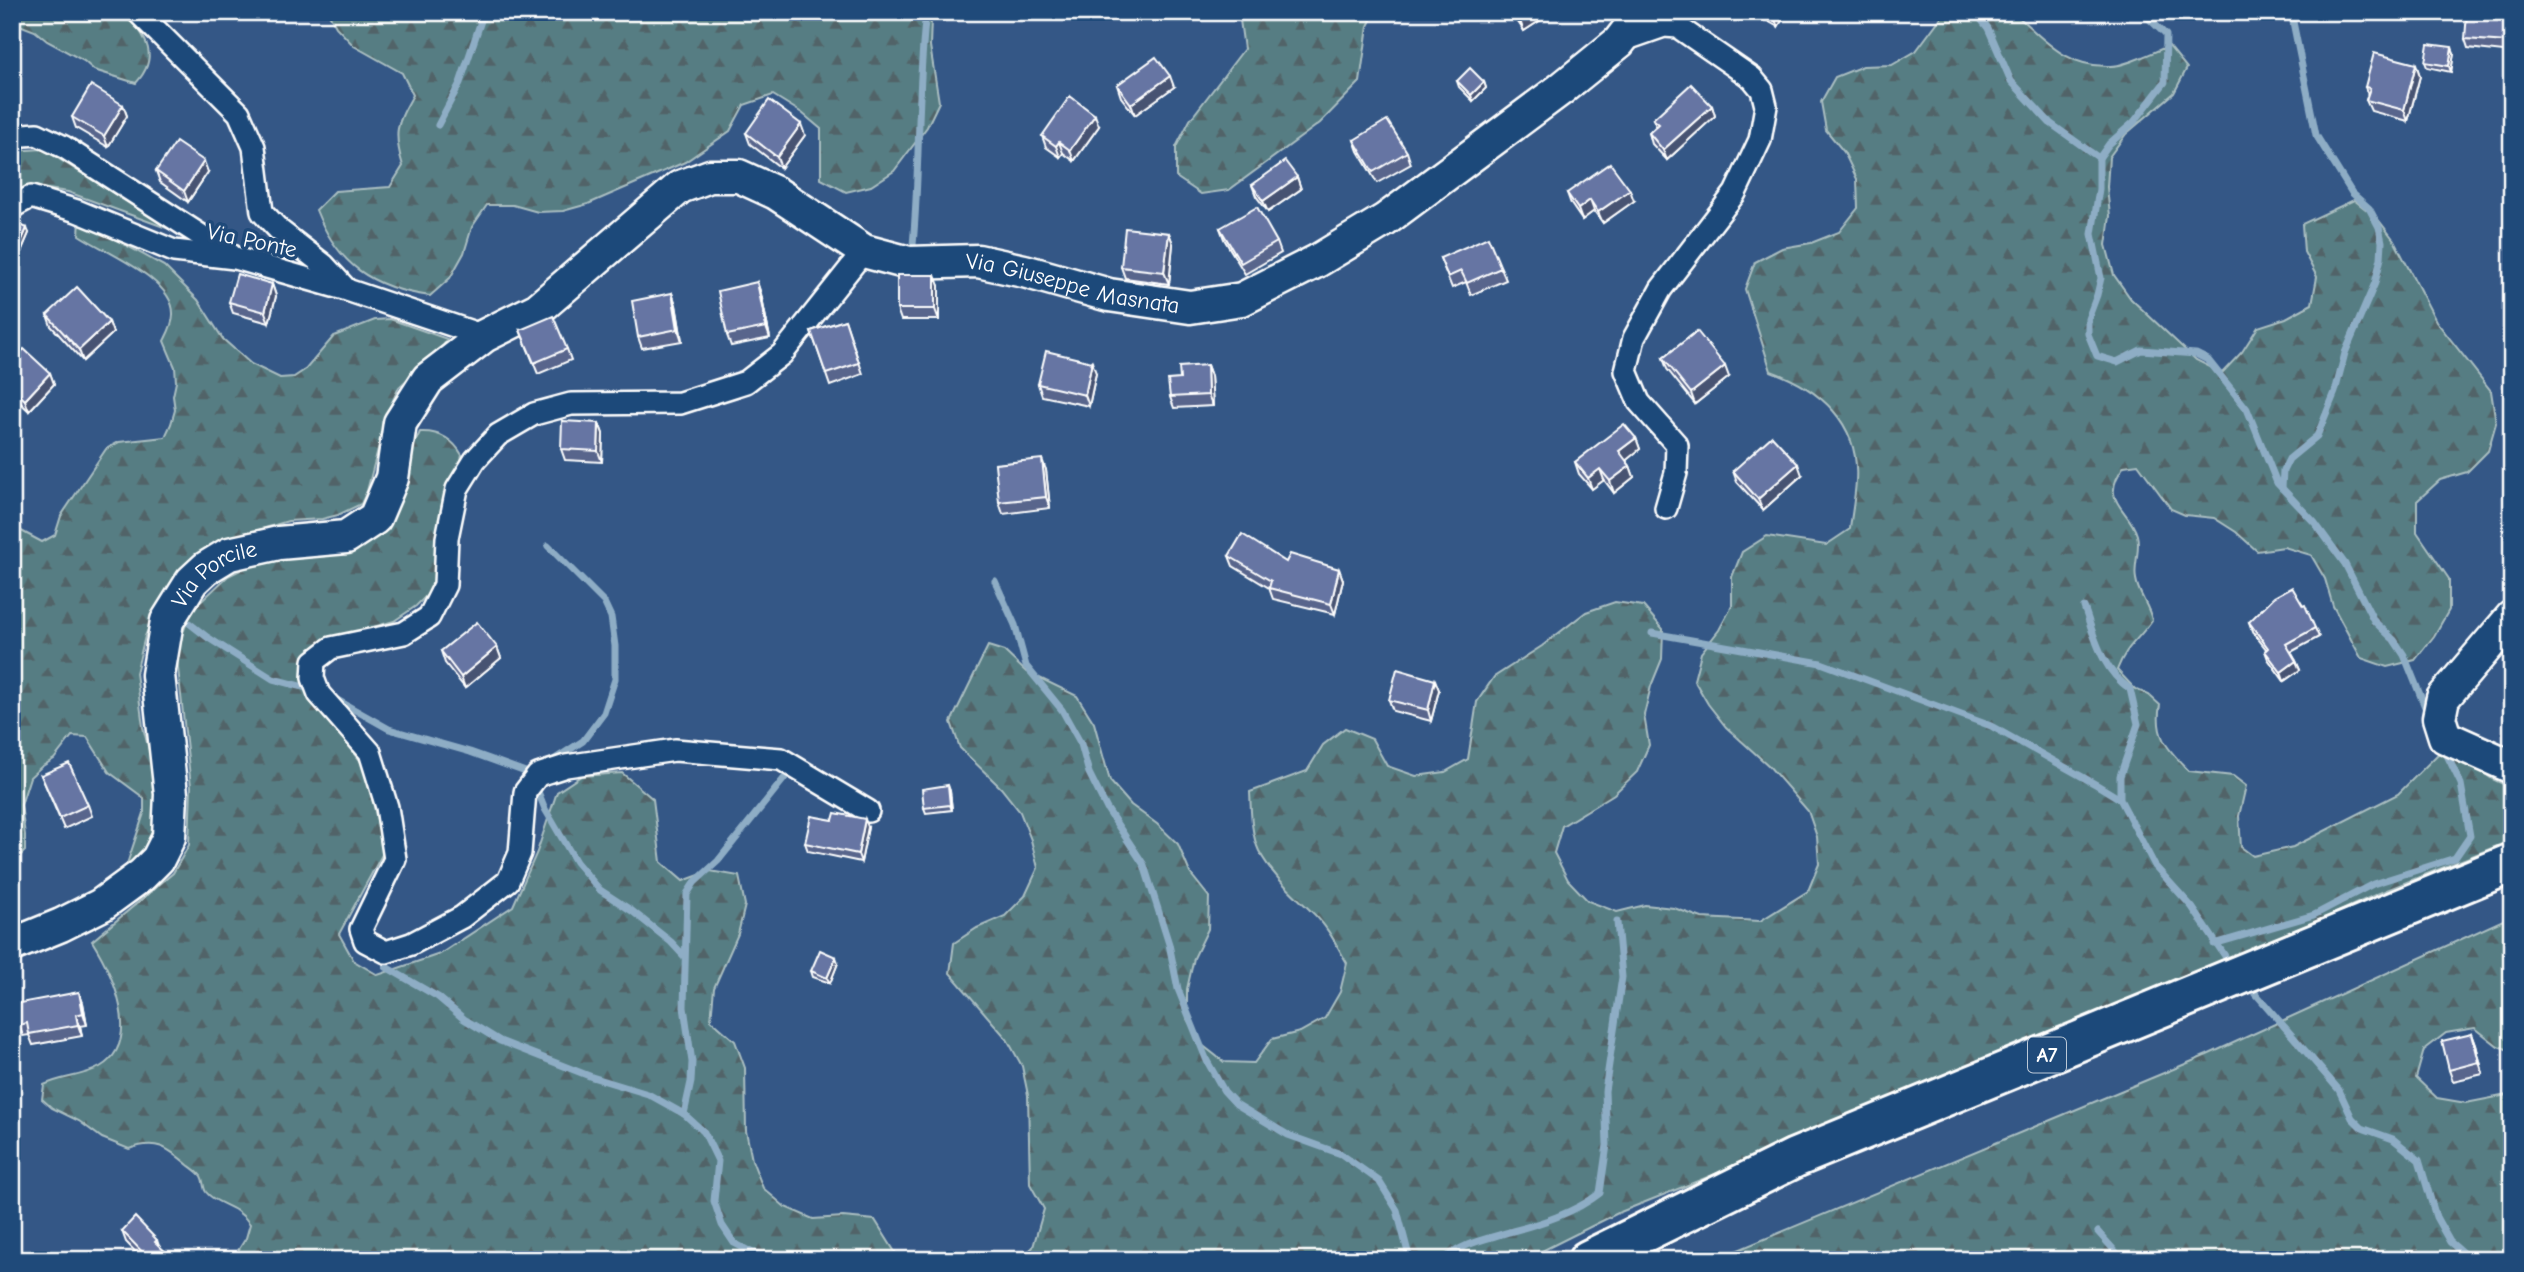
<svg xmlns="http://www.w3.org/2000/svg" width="2524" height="1272" font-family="'Comic Neue',sans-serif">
<defs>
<pattern id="forest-firs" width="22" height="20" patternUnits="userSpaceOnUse" patternTransform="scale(1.75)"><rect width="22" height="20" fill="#567d83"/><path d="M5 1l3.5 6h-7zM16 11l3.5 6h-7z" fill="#516468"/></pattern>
</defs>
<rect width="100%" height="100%" fill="#345786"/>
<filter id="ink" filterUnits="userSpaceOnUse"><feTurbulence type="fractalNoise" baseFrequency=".0143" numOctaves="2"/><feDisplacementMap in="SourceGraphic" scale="14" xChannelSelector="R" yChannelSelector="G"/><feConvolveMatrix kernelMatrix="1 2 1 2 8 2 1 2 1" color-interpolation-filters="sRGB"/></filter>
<g filter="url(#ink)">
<g fill="url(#forest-firs)" stroke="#aabec1" stroke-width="2">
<path d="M12,12H126C145,37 161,56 136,83L94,70L84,61L47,41L35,31L22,26H12Z"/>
<path d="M328,12H937L931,19L930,46L939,102L927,127L894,171L871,186L846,192L821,179V129L802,113L773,95L744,105L730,131L685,162L588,204L563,211L538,212L513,205H487L472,227L464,253L450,278L430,296C372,288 338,265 316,210L335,191L390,187L403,166C393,132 396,125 413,95L402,73L354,46L336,27Z"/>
<path d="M1231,12H1375L1368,26L1360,82L1320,123L1229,190L1201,194L1176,177V147L1190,120L1244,49L1240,20Z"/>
<path d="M1945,12H2013C2044,39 2065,68 2111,66C2126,66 2153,52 2169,46L2187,68L2174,93L2126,134L2109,157L2107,187L2110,216L2106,245L2114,275L2131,299L2196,360L2222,373L2242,352L2258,327L2286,318L2312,304L2317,277L2304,252L2302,224L2354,200L2377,218L2394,240L2436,321L2491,391L2496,423L2488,451L2467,472L2440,480L2417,501V532L2449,579V610L2434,636L2415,660L2387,667L2361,658L2333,606L2325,579L2311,555L2284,547L2257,551L2236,532L2214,518L2185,515L2171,509L2138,464L2124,466C2098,502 2129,507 2137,535C2141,550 2133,565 2136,579C2138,594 2149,605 2152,620C2138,641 2127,644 2117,670L2135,689L2149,695L2160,705C2154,737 2168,749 2189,771L2233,776L2246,786L2239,816L2241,847L2253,856L2293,847L2398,794L2440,752H2454L2492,779L2512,788V840L2377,894L2127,1009L1618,1213L1524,1260H1020L1033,1247L1044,1209L1030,1184L1028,1095L1022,1066L1007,1039L950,973L954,943L977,928L1005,916L1025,896L1038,868L1031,840L1020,812L1001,788L960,748L951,722L988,646L1004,651L1025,671L1077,696L1094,723L1110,781L1131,805L1157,824L1178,844L1190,873L1209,897L1208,929L1194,958L1187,989V1019L1201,1044L1224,1062L1254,1063L1272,1039L1300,1032L1325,1018L1340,992L1347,963C1337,946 1328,927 1313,913C1293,893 1273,877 1259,851C1251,834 1251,811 1250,792L1307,771L1323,745L1345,728L1372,739L1387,766L1416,776L1445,772L1468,759L1477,702L1494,677L1542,646L1586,612L1615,602L1643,606L1663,629L1662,659L1651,686L1644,715L1649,745L1637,772L1614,794L1562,826L1554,853L1568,880L1588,901L1617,912L1645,905L1674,908L1702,918L1760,921L1808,891L1819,864L1817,837L1808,811L1769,766L1726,727L1708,704L1694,680L1701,653L1719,630L1732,606V577L1742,552L1767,536L1826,545L1850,529C1852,513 1855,497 1856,481C1860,423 1820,389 1771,371L1745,289L1755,262L1782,248L1811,243L1839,232L1858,208L1857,179L1844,152L1826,130L1821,102L1835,77L1863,66L1892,65L1916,51Z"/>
<path d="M43,149L172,230L68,192L34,187L12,198V151Z"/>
<path d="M80,220L164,266L198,300L223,339L251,364L280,378L294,377L306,369L334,336L375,320L390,319L447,339L443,346L399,387L388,411L367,491L361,504L338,515L322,519L288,521L252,532L206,555L165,593L145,636L136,673L143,727L160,793L155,841L125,870L144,813V798L109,772L87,737L72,736L54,759L41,767L30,777L21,805L25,835V851L12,863V614C18,598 14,589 12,574C10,559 12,541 12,526L42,542L55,535L61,516L106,449L119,442L165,437L171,424L175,410L173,396L176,382L175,367L164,341C168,333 173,324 173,315C175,279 104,252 79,235Z"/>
<path d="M420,432C440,431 453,439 462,455L436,586L416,606L394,621L325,641L308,658L302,675L311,697L365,767L384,851L339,934L354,961L378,975L440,954L513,906L537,852L557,792L581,776L622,773L653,799L661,862L683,881L710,871L739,876L745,905L738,934L714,988L711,1020L735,1041L745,1068L746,1131L752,1160L763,1188L785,1207L813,1219L843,1217L875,1220L900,1260H232L246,1238L250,1224C235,1203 217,1206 206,1192C203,1188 204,1181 201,1176C198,1172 192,1168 188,1165C167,1147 156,1139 129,1149L102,1138L79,1121L52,1108L42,1099L44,1085C62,1076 82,1077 100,1067C144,1041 112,973 92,941L173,873L189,845L191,786L176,650L192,610L228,576L261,560L372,536Z"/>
<path d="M2512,916V1051L2498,1046L2475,1028L2446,1033L2424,1050L2416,1078L2437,1098L2466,1103L2512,1094V1260H1714L2207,1055Z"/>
</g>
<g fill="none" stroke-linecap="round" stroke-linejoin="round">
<g stroke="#8eadc5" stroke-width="7">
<path d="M1975,12L1988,28L2011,81L2050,123L2099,158"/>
<path d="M2142,12L2166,35L2165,82L2134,122L2109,144L2099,158V189L2092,234L2101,278L2097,295L2088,319V334L2097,356L2117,362L2141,350L2196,354L2208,360L2247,409L2277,483L2315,523L2345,564L2374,621L2394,640L2404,655L2429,717"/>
<path d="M438,125L460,83L484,12"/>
<path d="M913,245C920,167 917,90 926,12"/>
<path d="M2282,488L2283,471L2289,459L2317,436L2335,392L2345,353L2375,283L2381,258L2382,242L2379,227L2369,208L2352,193L2316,135L2291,12"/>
<path d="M548,546L604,602L611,617L615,646V679L604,713L583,741L552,761"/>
<path d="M995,581L1015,625L1026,666L1062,710L1081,744L1089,773L1107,809L1144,865L1169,944L1178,989L1207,1061L1224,1091L1236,1104L1288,1135L1341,1154L1379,1181L1397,1210L1410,1260"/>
<path d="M2084,607C2095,638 2102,670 2130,689L2138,724L2120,776V799"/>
<path d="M180,616L207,637L273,679L315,690"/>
<path d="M1652,633L1821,663L1991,726L2097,785L2120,799L2155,866L2192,907L2225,956"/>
<path d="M332,697L389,729L470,752L531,774L545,809L576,862L600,890L632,911L671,942L684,956"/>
<path d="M2214,944L2314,915L2373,884L2455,858L2470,836L2461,784L2443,747"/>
<path d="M386,967L438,997L464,1019L500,1041L592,1077L648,1094L684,1114L704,1132L718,1161L714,1201L722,1225L734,1243L753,1253L772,1256L775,1260"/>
<path d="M2256,994L2339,1090L2352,1118L2362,1128L2393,1139L2419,1160L2436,1217L2450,1242L2471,1260"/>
<path d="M684,1114L691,1082L692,1062L684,1007L687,894L694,883L718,861L787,775L785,769"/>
<path d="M2098,1232L2123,1260"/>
<path d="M1443,1260C1465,1242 1483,1240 1509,1232C1539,1224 1575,1213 1600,1193L1607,1145L1605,1091L1622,977L1617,922"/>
</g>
<defs>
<g id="street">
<path d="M138,12L239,113L254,147L262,212L279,230L324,265L347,290"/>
<path d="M1621,41L1664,26L1678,27L1752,78L1762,90L1766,106L1760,140L1735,193L1661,289L1634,338L1626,371L1639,402L1677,445L1676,473L1666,508"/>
<path d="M12,136L37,134L64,147L231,255"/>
<path d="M12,207L31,197L77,211L174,251L235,258L347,290L484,336"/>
<path d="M864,251L782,354L746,382L680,403L571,404L534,414L498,435L475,460L457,489L447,538L445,585L429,617L404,633L331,648L314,661L313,678L319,694L370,752L387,807L395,859L361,929L365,941L386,952L411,944L462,917L508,881L520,853L525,792L538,775L566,766L675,750L781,759L868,811"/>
</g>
<g id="secondary">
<path d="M2512,617L2443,698L2439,718L2445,737L2512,767"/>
<path id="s1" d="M12,945L61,925L101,905L142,875L158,859L169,837L171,794L158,675L167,621L192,581L206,568L229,554L279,543L346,537L375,518L392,478L400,423L428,379L484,336L538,309L680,187L710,176H739L776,193L864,251L909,263L978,261L1024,271L1109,295L1190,307L1242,299L1317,261L1385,220L1561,89L1619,42L1642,12"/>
</g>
<path id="highway" d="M1588,1260L1795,1158L2512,863"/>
</defs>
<use href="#street" stroke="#fff" stroke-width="26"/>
<use href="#secondary" stroke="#fff" stroke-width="37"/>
<use href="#highway" stroke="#fff" stroke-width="44"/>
<use href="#street" stroke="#1f4a7a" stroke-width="21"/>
<use href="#secondary" stroke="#1f4a7a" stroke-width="32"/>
<use href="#highway" stroke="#1f4a7a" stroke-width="38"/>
</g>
<g fill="#58658c" stroke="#fff" stroke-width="2">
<path d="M1511,12H1553L1524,31Z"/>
<path d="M1752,12H1787L1778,27Z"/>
<path d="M2512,12V53L2468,48L2465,39Z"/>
<path d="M2454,53L2451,72L2427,67L2425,62Z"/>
<path d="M2416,64L2420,76L2408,121L2371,111L2366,100L2368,95L2365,87Z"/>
<path d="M1457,81L1484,82L1486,88L1473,101L1459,87Z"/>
<path d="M1117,85L1174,87L1135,115L1121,97Z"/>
<path d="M123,105L127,116L108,147L76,128L72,117Z"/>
<path d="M1712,106L1715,116L1667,160L1652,144L1649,133L1656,126L1653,119Z"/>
<path d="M1099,126L1074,161L1063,153L1060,157L1046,147L1042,136Z"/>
<path d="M746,133L805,135L781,168L750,144Z"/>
<path d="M1354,140L1407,152L1411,164L1377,183L1358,151Z"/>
<path d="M156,171L208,172L188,202L160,182Z"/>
<path d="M1297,177L1301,189L1268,212L1256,196L1252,185Z"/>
<path d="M1567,193L1634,201L1603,223L1594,211L1582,220L1571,204Z"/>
<path d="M12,221L29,233L17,261L12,259Z"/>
<path d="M1220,228L1277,242L1281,253L1245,274L1224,239Z"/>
<path d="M1169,233L1173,244L1169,284L1125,278L1121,267Z"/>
<path d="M1440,258L1501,268L1506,280L1471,295L1466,282L1452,288Z"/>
<path d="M757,282L761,294L770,338L731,346L727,335Z"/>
<path d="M272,284L276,296L269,323L233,313L229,302Z"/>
<path d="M939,286V320H901L897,309Z"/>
<path d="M672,293L676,305L682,341L642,348L638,337Z"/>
<path d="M47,315L109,322L113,333L83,361L51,326Z"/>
<path d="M845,320L863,374L830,386L811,331Z"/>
<path d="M520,330L567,349L571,360L538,374Z"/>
<path d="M1663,358L1729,377L1695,404L1667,369Z"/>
<path d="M12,362L50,373L54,384L29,411L12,395Z"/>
<path d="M1207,365L1211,376L1213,406L1174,408L1170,397L1180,379Z"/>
<path d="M1096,373L1089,406L1042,396L1038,384Z"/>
<path d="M599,423L603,434L602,462L565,460L561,449Z"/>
<path d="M1636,438L1640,449L1626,460L1630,466L1634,477L1614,493L1604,480L1592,489L1579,474L1575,462Z"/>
<path d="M1046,470L1050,508L1003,514L999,502Z"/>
<path d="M1733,471L1802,475L1763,510L1737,482Z"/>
<path d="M1229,556L1339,569L1343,580L1335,614L1273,599L1269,588L1233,566Z"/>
<path d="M2249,622L2315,628L2319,637L2291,652L2296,661L2300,670L2284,681L2268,659L2265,651L2266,649L2252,631Z"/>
<path d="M497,647L501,658L465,688L445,663L441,651Z"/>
<path d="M1435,680L1439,690L1431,721L1393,711L1389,700Z"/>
<path d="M41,775L88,805L92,816L64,829Z"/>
<path d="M950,791L952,810L926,813L924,808Z"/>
<path d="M868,827L861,862L808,851L805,843Z"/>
<path d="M838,963L830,983L813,977L811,971Z"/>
<path d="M79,992L83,1003L87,1025L80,1026L82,1036L33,1045L29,1035L23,1036L19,1025Z"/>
<path d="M2472,1034L2476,1045L2483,1074L2453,1081L2449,1070Z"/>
<path d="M122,1231L157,1240L159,1246L174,1260H143L126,1242Z"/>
</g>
<g fill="#475272" stroke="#fff" stroke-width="2">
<path d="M1533,12H1553L1524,31L1520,21Z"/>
<path d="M1772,12H1787L1778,27Z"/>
<path d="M2452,47L2454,53L2451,72L2449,66Z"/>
<path d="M2416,64L2420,76L2408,121L2404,110Z"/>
<path d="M1170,76L1174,87L1135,115L1131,104Z"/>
<path d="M1484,82L1486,88L1473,101L1471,95Z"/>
<path d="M123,105L127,116L108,147L104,136Z"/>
<path d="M1712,106L1715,116L1667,160L1663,150Z"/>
<path d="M1095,115L1099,126L1074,161L1070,150Z"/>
<path d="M801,124L805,135L781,168L777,157Z"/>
<path d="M1059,142L1063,153L1060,157L1056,146Z"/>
<path d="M204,161L208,172L188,202L184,191Z"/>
<path d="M1297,177L1301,189L1268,212L1263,201Z"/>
<path d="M1630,190L1634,201L1603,223L1598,212Z"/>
<path d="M1590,200L1594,211L1582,220L1578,209Z"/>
<path d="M27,228L29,233L17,261L15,256Z"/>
<path d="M1169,233L1173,244L1169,284L1164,272Z"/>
<path d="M935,275L939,286V320L935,309Z"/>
<path d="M757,282L761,294L770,338L766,327Z"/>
<path d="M272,284L276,296L269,323L265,312Z"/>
<path d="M672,293L676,305L682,341L678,329Z"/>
<path d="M109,322L113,333L83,361L79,350Z"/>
<path d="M1092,362L1096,373L1089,406L1085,395Z"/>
<path d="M1207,365L1211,376L1213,406L1208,395Z"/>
<path d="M1725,366L1729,377L1695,404L1691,393Z"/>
<path d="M50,373L54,384L29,411L25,400Z"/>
<path d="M599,423L603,434L602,462L598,451Z"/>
<path d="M1636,438L1640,449L1623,463L1619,451Z"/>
<path d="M1042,459L1046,470L1050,508L1046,497Z"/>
<path d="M1798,464L1802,475L1763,510L1758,499Z"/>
<path d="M1630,466L1634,477L1614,493L1610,481Z"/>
<path d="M1600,469L1604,480L1592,489L1588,478Z"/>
<path d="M1339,569L1343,580L1335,614L1331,604Z"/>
<path d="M497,647L501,658L465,688L461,677Z"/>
<path d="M2296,661L2300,670L2284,681L2281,672Z"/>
<path d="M1435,680L1439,690L1431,721L1428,710Z"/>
<path d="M948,785L950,791L952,810L950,805Z"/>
<path d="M865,819L868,827L861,862L858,854Z"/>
<path d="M836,957L838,963L830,983L827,978Z"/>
<path d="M79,992L83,1003L87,1025L83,1013Z"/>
<path d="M76,1015L80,1026L82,1036L78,1025Z"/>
<path d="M2472,1034L2476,1045L2483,1074L2479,1062Z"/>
</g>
<g fill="#6675a3" stroke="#fff" stroke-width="2">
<path d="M1514,12H1533L1520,21Z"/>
<path d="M2467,12H2512V51L2508,42L2465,39Z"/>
<path d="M2428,44L2452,47L2449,66L2425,62Z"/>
<path d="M2374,53L2416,64L2404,110L2366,100L2370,88L2365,87Z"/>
<path d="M1156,57L1170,76L1131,104L1117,85Z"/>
<path d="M1470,68L1484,82L1471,95L1457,81Z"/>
<path d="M1691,84L1712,106L1663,150L1649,133L1659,124L1653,119Z"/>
<path d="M91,85L123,105L104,136L72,117Z"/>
<path d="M1070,96L1095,115L1070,150L1059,142L1056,146L1042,136Z"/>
<path d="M769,100L801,124L777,157L746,133Z"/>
<path d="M1387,120L1407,152L1373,172L1354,140Z"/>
<path d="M176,142L204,161L184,191L156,171Z"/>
<path d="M1285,161L1297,177L1263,201L1252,185Z"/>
<path d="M1610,163L1630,190L1598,212L1590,200L1578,209L1567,193Z"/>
<path d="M1257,207L1277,242L1241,263L1220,228Z"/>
<path d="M12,221L27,228L15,256L12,254Z"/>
<path d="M1125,228L1169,233L1164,272L1121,267Z"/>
<path d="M1488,237L1501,268L1467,283L1461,271L1448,277L1440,258Z"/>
<path d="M237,274L272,284L265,312L229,302Z"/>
<rect x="897" y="275" width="38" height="34"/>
<path d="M757,282L766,327L727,335L718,291Z"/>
<path d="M77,287L109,322L79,350L47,315Z"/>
<path d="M672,293L678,329L638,337L632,301Z"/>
<path d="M553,316L567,349L534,363L520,330Z"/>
<path d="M845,320L859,363L826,374L811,331Z"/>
<path d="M1697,331L1725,366L1691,393L1663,358Z"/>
<path d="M24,349L50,373L25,400L12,388V362Z"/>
<path d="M1046,351L1092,362L1085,395L1038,384Z"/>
<path d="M1207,365L1208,395L1170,397L1168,380L1180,379L1179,367Z"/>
<path d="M562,421L599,423L598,451L561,449Z"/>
<path d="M1624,424L1636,438L1619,451L1630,466L1610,481L1600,469L1588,478L1575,462Z"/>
<path d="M1772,436L1798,464L1758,499L1733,471Z"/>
<path d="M1042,459L1046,497L999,502L995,464Z"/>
<path d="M1242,534L1286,562L1290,554L1339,569L1331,604L1269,588L1271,581L1229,556Z"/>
<path d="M2292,587L2303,606L2305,605L2315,628L2286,644L2296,661L2281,672L2265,651L2268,648L2249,622L2274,597Z"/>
<path d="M477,622L497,647L461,677L441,651Z"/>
<path d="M1397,669L1435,680L1428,710L1389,700Z"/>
<path d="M69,763L88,805L60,818L41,775Z"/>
<path d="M948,785L950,805L924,808L922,789Z"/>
<path d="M835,813L865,819L858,854L805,843L811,816L833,820Z"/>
<path d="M820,950L836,957L827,978L811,971Z"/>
<path d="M79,992L83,1013L76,1015L78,1025L29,1034L27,1023L19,1025L15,1004Z"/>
<path d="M2472,1034L2479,1062L2449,1070L2442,1041Z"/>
<path d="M135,1217L157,1240L155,1242L174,1260H150L122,1231Z"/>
</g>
</g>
<g text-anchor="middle" stroke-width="7" stroke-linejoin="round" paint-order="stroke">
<rect fill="#1f4a7a" stroke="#bcc9d7" stroke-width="2" x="2028" y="1037.5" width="38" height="35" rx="5"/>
<g font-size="21" font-weight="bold" fill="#fff">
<text x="2047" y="1062">A7</text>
</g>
<g font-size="23" fill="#fff" stroke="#1f4a7a">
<text transform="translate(252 240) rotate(12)" y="8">Via Ponte</text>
<text dy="8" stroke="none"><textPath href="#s1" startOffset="1549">Via Giuseppe Masnata</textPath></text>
<text dy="8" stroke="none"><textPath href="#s1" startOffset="483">Via Porcile</textPath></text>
</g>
</g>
<rect width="2524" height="1272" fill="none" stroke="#1f4a7a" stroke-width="42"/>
<rect x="21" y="21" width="2482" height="1230" fill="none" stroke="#fff" stroke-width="2.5" filter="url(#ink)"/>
</svg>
